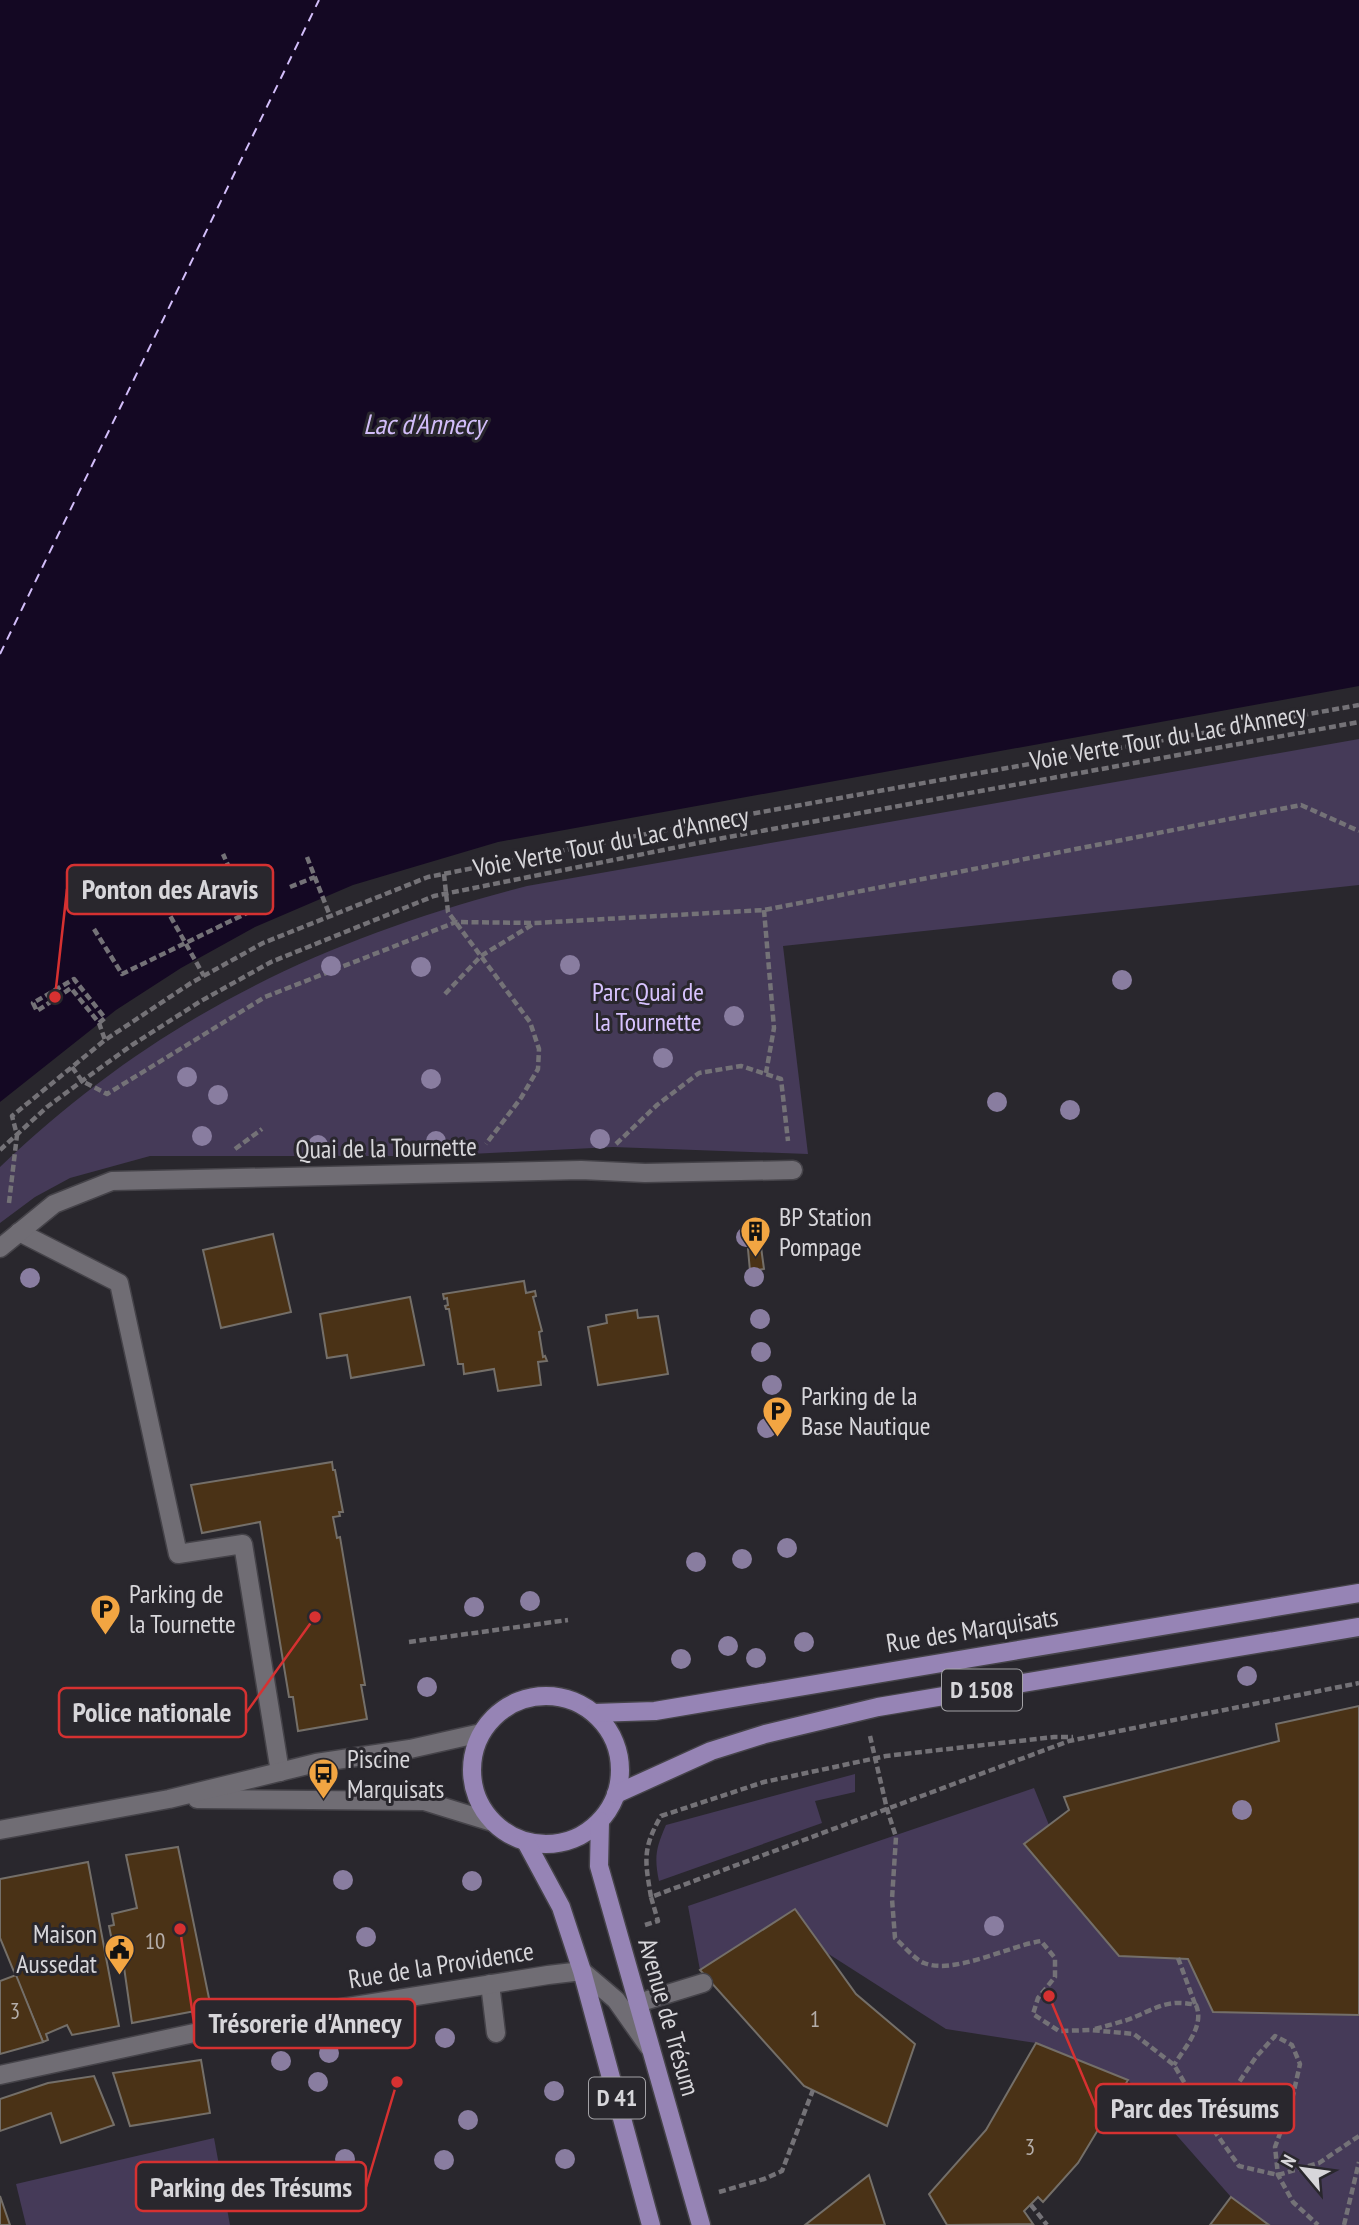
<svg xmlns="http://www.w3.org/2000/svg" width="1359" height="2225" font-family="'PT Sans Narrow',sans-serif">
<rect width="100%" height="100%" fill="#29272d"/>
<g fill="#453a58">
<path d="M1359,739V885L783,946L808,1154L613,1147L431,1156H150L70,1178L35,1197L0,1223V1167C155,1019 321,939 527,886Z"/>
<path d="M855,1774V1792L815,1801L822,1823L659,1881C654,1857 656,1848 666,1825Z"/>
<path d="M1034,1788L1049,1825L1025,1844L1119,1956L1188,1959L1359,2015V2225H1269L1231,2197L1128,2080L1036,2043L946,2029L827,1953L795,1909L700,1970L688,1906Z"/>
<path d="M214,2138L230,2225H26L16,2184Z"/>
</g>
<path fill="#140823" d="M0,0H1359V686L498,842L353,885L255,927L181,968L116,1010L0,1102Z"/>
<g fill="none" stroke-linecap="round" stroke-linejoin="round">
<path stroke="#d2bdf9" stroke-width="2" stroke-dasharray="9 7" stroke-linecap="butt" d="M0,654L319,0"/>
</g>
<g fill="#4a3216" stroke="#746f69" stroke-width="2">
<path d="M273,1234L291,1312L221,1328L203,1250Z"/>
<path d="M761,1247L764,1269L750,1271L748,1249Z"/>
<path d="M524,1281L526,1293L535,1291L536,1296L533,1297L542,1331L539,1332L543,1357L545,1356L547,1361L538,1362L541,1385L498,1391L494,1369L464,1374L463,1364H458L449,1309H446L445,1306L448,1305L447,1298L444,1299L443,1294Z"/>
<path d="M410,1297L424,1365L351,1378L347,1355L327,1358L320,1314Z"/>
<path d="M637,1310L638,1318L658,1316L668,1374L598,1385L588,1327L607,1323L606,1315Z"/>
<path d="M332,1462L333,1470H335L343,1512H339L340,1516L333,1517L337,1538L340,1537L365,1685H361L367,1719L298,1731L293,1697H289L260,1522L202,1533L191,1485Z"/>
<path d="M1359,1706V2015L1213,2012L1188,1959L1119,1956L1024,1844L1069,1810L1064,1797L1279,1741L1276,1724Z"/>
<path d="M178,1847L211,2008L132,2023L124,1967L121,1968L119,1955L115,1956L109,1926L114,1925L112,1914L137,1908L126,1855Z"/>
<path d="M88,1862L119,2026L72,2035L67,2025L46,2034L48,2040L43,2042L0,1938V1879Z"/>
<path d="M795,1909L856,1994L915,2044L887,2126L804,2086L700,1970Z"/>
<path d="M16,1975L43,2042L0,2054V1981Z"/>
<path d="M1036,2043L1128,2080L1078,2163L1043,2202L1038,2197L1024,2211L1033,2224L947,2225L929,2194L986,2130Z"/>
<path d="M201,2060L210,2113L130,2126L113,2073Z"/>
<path d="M94,2076L114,2125L61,2143L51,2113L0,2131V2099L48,2083Z"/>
<path d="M869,2175L885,2225H805Z"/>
<path d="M0,2196L10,2225H0Z"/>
<path d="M1231,2197L1269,2225H1210Z"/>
</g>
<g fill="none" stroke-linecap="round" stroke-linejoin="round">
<defs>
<g id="lane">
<path d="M19,1232L119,1283L178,1554L243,1544L280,1772"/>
<path d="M0,1248L54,1204L112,1181L581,1170L645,1173L793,1170"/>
<path d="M490,1984L496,2033"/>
<path d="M638,2003L703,1983"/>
</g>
<path id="street" d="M0,2075L222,2027L548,1975L582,1971L616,2000L649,2047"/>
<g id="secondary">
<path d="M197,1799L424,1801L492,1822"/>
<path d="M0,1830L169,1799L316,1763L410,1749L481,1733"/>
</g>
<g id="primary">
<circle cx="546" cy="1770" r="74"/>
<path d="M594,1713L655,1711L1359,1593"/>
<path d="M616,1794L711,1751L765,1734L878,1707L1359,1627"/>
<path d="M600,1821L599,1866L701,2225"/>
<path d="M526,1842L561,1907L582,1971L651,2225"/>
</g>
</defs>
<use href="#lane" stroke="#454349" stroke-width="21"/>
<use href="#street" stroke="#454349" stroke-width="21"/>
<use href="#secondary" stroke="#454349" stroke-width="21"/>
<use href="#primary" stroke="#454349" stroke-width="21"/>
<g stroke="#747277" stroke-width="4.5" stroke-dasharray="7 3.5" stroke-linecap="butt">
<path d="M307,857L330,916"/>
<path d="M444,874L448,912L530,1022L539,1049L538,1069L521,1098L486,1144"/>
<path d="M290,887L315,877"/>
<path d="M155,889L204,976"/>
<path d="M764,910L774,1028L766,1073"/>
<path d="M94,929L122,974L249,912L223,854"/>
<path d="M445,994L481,956L535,923"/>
<path d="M99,1023L105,1018L74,979L33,1003L37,1011L71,988L99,1023L105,1040"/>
<path d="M72,1067L82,1081L107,1094L265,997L456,922L535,923L764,910L1301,805L1359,831"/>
<path d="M616,1144L657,1105L699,1073L741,1066L781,1079L788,1141"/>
<path d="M235,1149L262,1129"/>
<path d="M0,1150L47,1107L82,1081L132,1045L201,1001L271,962L434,896L723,838L1359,722"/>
<path d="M9,1203L17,1135L12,1116L105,1040L191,983L263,943L428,877L717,820L1359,705"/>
<path d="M409,1642L568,1620"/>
<path d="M870,1736L887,1809L896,1837L892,1899L895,1938C903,1945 914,1959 924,1963C953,1975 1009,1946 1041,1941L1055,1958V1977L1038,1998L1033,2014L1059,2031L1091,2030L1134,2034L1174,2065L1206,2119L1239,2166L1278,2175L1319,2163L1359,2136"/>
<path d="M651,1897C645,1861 642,1849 661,1816L764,1782L886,1756L1054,1737H1073"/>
<path d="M645,1925L658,1921L651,1897L1069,1741L1359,1683"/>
<path d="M1178,1958L1195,2004"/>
<path d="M1095,2029C1106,2026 1117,2023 1127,2020C1154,2010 1166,1998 1196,2005C1205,2026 1185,2047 1174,2065"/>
<path d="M1191,2094L1211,2095L1237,2085L1256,2057L1275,2036L1292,2045L1300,2064L1291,2104L1275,2147L1278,2175L1293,2202L1318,2225"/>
<path d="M719,2192L764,2179L782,2171L813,2090"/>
<path d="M1031,2205L1047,2225"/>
<path d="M1344,2225L1359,2162"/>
</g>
<use href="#lane" stroke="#706d74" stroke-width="18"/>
<use href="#street" stroke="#706d74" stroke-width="18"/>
<use href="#secondary" stroke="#706d74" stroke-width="18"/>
<use href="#primary" stroke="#9684b5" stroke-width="18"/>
</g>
<g fill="#897da0">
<circle cx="570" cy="965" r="10"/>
<circle cx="331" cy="966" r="10"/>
<circle cx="421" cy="967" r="10"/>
<circle cx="1122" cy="980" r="10"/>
<circle cx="734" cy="1016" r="10"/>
<circle cx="663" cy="1058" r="10"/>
<circle cx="187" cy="1077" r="10"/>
<circle cx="431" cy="1079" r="10"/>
<circle cx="218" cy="1095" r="10"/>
<circle cx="997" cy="1102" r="10"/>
<circle cx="1070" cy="1110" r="10"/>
<circle cx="202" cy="1136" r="10"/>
<circle cx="600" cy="1139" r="10"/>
<circle cx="436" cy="1141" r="10"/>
<circle cx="318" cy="1145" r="10"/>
<circle cx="746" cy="1237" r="10"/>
<circle cx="754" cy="1277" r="10"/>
<circle cx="30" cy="1278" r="10"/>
<circle cx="760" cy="1319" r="10"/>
<circle cx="761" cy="1352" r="10"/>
<circle cx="772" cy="1385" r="10"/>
<circle cx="767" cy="1428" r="10"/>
<circle cx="787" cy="1548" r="10"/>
<circle cx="742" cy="1559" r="10"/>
<circle cx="696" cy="1562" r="10"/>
<circle cx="530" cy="1601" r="10"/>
<circle cx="474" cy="1607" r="10"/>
<circle cx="804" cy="1642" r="10"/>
<circle cx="728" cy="1646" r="10"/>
<circle cx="756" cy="1658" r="10"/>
<circle cx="681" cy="1659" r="10"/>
<circle cx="1247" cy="1676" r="10"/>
<circle cx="427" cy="1687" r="10"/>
<circle cx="1242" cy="1810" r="10"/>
<circle cx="343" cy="1880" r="10"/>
<circle cx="472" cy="1881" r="10"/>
<circle cx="994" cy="1926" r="10"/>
<circle cx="366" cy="1937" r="10"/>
<circle cx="445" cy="2038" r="10"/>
<circle cx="329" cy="2053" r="10"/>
<circle cx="281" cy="2061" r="10"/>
<circle cx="318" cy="2082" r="10"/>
<circle cx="554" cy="2091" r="10"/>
<circle cx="468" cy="2120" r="10"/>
<circle cx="345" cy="2159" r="10"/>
<circle cx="565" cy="2159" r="10"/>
<circle cx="444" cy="2160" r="10"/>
</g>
<defs>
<symbol id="building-pin" viewBox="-11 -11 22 30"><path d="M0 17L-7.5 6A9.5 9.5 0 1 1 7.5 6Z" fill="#f2a542" stroke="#29272d"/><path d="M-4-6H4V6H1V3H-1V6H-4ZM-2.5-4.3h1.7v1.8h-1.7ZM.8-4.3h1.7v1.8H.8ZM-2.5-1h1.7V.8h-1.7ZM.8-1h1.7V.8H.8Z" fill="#111"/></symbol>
<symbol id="parking-pin" viewBox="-11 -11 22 30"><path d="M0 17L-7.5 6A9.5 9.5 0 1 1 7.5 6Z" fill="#f2a542" stroke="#29272d"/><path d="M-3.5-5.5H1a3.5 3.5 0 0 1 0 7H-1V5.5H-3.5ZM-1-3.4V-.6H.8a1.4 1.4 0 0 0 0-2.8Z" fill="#111"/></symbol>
<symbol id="bus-pin" viewBox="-11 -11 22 30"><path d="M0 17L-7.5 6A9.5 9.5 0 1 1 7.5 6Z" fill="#f2a542" stroke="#29272d"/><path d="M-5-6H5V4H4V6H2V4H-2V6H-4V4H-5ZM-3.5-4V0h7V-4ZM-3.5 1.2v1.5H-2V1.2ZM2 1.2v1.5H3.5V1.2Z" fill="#111"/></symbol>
<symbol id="civic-pin" viewBox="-11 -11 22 30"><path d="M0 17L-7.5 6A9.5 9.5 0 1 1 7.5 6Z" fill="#f2a542" stroke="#29272d"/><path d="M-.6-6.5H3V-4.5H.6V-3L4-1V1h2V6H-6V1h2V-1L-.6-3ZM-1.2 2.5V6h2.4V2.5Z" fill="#111"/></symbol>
</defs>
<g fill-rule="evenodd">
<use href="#building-pin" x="738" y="1214" width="35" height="47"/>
<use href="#parking-pin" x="760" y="1394" width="35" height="47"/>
<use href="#parking-pin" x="88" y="1592" width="35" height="47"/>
<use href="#bus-pin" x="306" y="1756" width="35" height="47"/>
<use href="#civic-pin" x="102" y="1932" width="35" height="47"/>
</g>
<g text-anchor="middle" stroke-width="6" stroke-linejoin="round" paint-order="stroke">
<g font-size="23" fill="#b4ada9">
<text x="155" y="1949">10</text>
<text x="15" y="2019">3</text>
<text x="815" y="2027">1</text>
<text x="1030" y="2155">3</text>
</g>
<g fill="#29272d" stroke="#a3a2a6" stroke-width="2">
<rect x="942" y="1669.5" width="80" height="41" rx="5"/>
<rect x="589" y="2077.5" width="56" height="41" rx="5"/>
</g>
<g font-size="24" font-weight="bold" fill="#d7d6da">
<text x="982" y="1698">D 1508</text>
<text x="617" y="2106">D 41</text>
</g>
<g font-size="26" fill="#d7d6da" stroke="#29272d">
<text transform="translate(1168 737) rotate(-10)" y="9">Voie Verte Tour du Lac d'Annecy</text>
<text transform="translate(611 842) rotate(-11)" y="9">Voie Verte Tour du Lac d'Annecy</text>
<text transform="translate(386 1148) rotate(-1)" y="9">Quai de la Tournette</text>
<text transform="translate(972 1630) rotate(-9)" y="9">Rue des Marquisats</text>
<text transform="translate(441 1965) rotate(-9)" y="9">Rue de la Providence</text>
<text transform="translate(669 2017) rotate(74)" y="9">Avenue de Trésum</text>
</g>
<g font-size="26" fill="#d8c3ff" stroke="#29272d">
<text x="648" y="1001">Parc Quai de<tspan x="648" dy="30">la Tournette</tspan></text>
</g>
<g font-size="26" fill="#d7d6da" stroke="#29272d" text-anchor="start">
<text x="779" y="1226">BP Station<tspan x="779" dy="30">Pompage</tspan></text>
<text x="801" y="1405">Parking de la<tspan x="801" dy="30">Base Nautique</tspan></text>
<text x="129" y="1603">Parking de<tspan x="129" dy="30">la Tournette</tspan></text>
<text x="347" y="1768">Piscine<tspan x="347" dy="30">Marquisats</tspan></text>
<text x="97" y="1943" text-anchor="end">Maison<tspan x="97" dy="30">Aussedat</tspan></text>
</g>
<g font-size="28" font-style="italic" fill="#d2bdf9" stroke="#29272d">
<text x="424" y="434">Lac d'Annecy</text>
</g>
</g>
<path fill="none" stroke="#d63131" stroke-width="2.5" d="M55 997L67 889M315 1617L246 1713M180 1929L194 2023M1049 1996L1096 2108M397 2082L366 2187"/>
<g fill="#d63131" stroke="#29272d" stroke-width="2.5">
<circle cx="55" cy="997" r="7"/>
<circle cx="315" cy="1617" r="7"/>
<circle cx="180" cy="1929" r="7"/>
<circle cx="1049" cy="1996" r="7"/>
<circle cx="397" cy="2082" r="7"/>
</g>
<g fill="#29272d" stroke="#d63131" stroke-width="2.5">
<rect x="67" y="865" width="206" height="49" rx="7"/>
<rect x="59" y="1688" width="187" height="49" rx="7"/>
<rect x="194" y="1999" width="221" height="49" rx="7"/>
<rect x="1096" y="2084" width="198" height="49" rx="7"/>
<rect x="136" y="2162" width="230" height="49" rx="7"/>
</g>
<g font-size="28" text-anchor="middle" font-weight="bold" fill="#d7d6da">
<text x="170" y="899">Ponton des Aravis</text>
<text x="152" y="1722">Police nationale</text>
<text x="305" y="2033">Trésorerie d'Annecy</text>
<text x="1195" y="2118">Parc des Trésums</text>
<text x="251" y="2197">Parking des Trésums</text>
</g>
<g transform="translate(1303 2169) rotate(299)" stroke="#29272d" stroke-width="5" paint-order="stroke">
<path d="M0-5L12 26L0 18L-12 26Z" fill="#d7d6da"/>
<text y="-10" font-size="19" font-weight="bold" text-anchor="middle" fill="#d7d6da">N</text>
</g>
</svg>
